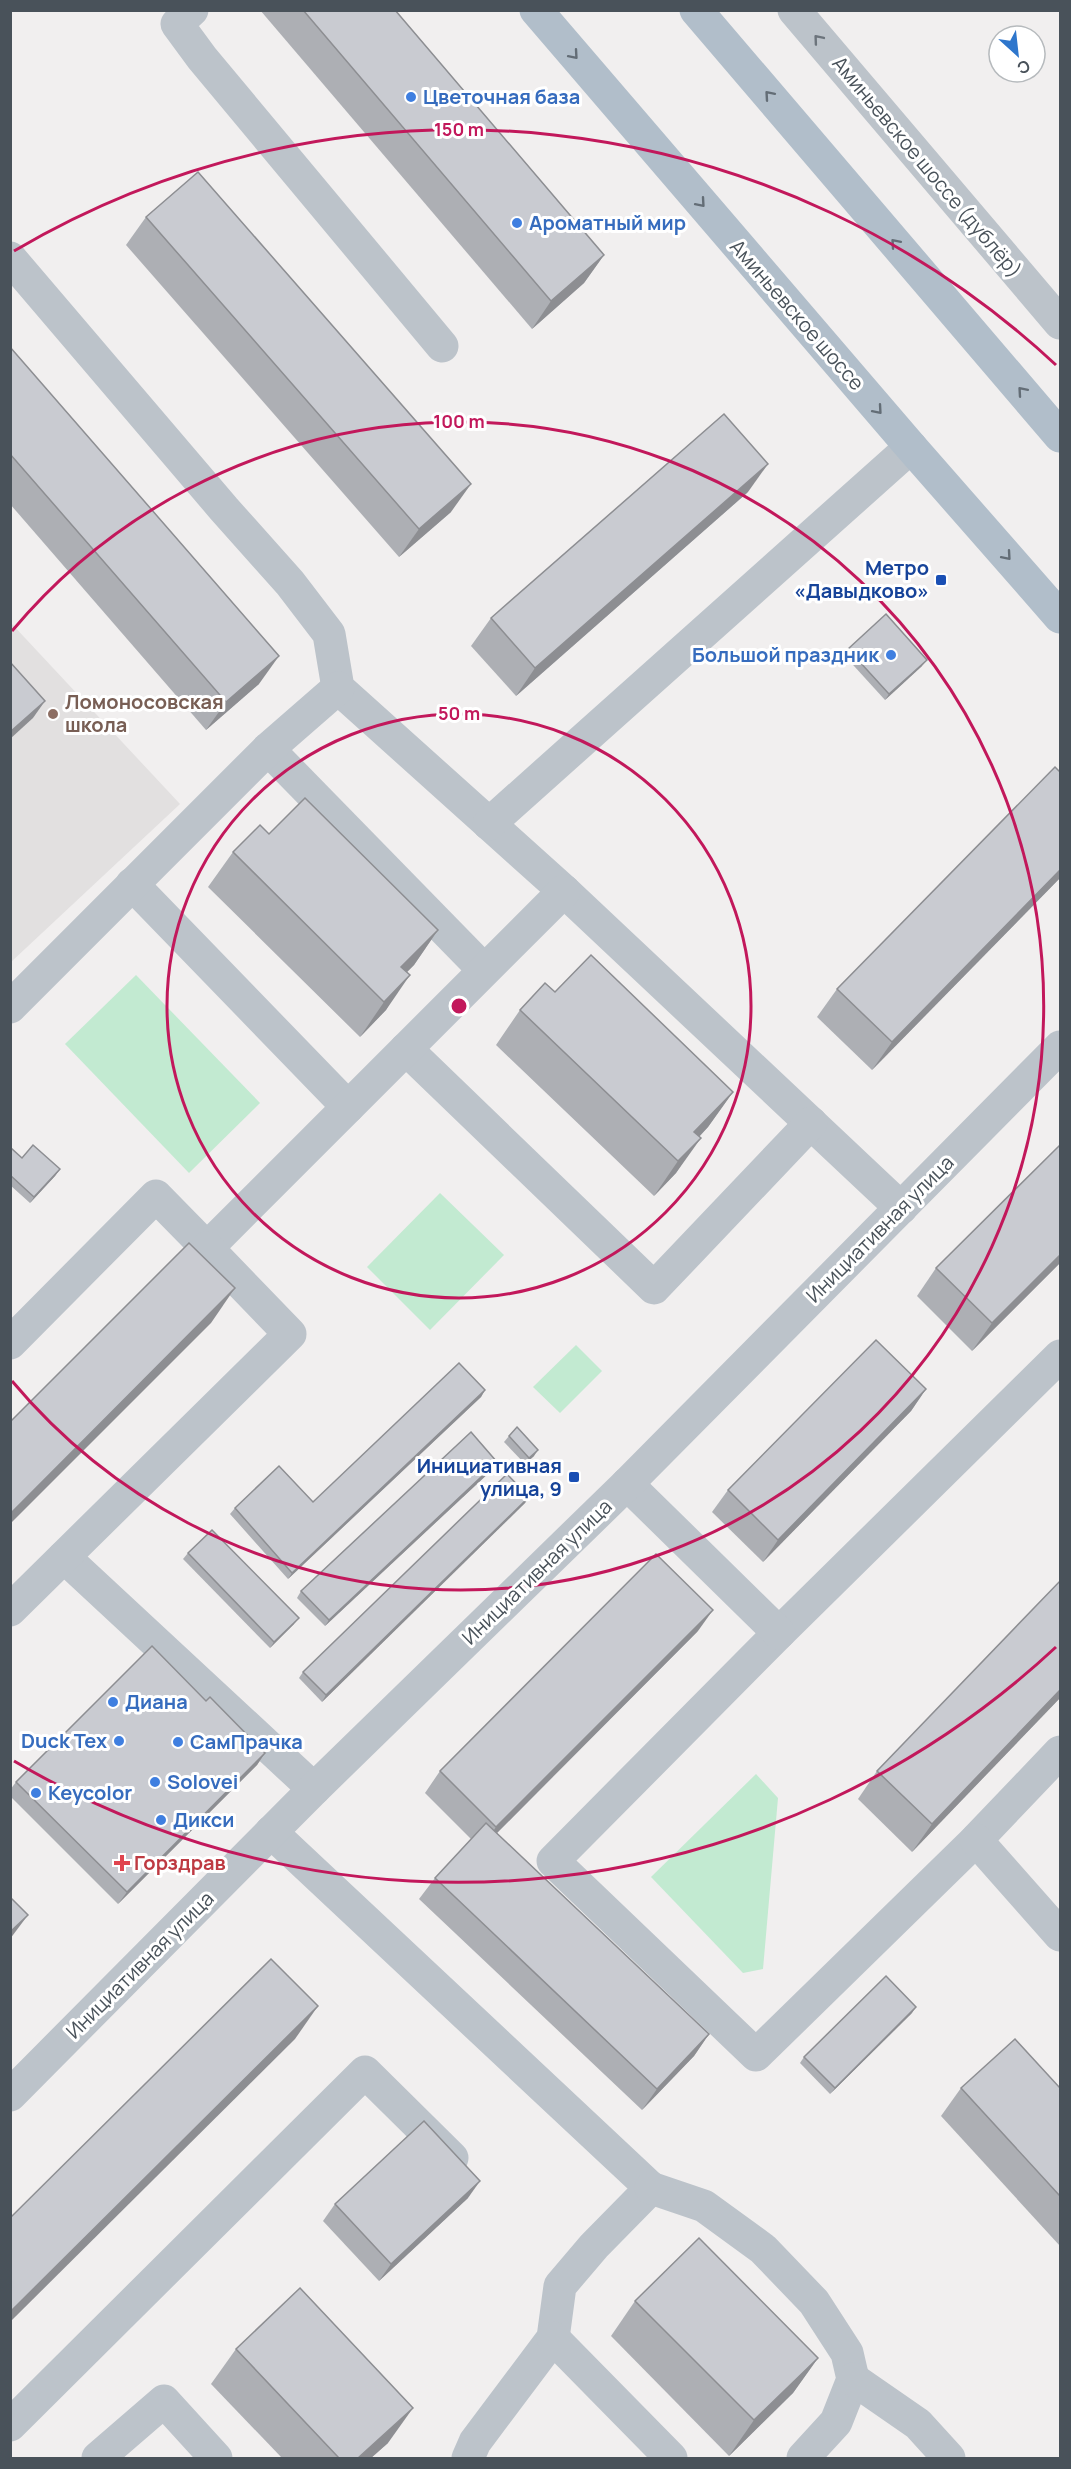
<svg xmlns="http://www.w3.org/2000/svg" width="1071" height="2469" font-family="Manrope,sans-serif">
<rect width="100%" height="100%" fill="#f1efef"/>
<path fill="#e2e0e0" d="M11,623L180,804L11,962Z"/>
<g fill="#c2ead1">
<path d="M136,975L260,1103L189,1173L65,1044Z"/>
<path d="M440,1193L504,1255L430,1330L367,1267Z"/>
<path d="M576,1345L602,1371L560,1413L533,1387Z"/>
<path d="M756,1774L778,1798L763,1969L743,1973L651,1877Z"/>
</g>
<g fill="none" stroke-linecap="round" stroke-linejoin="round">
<g stroke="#bcc3ca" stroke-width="33">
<path d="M192,10L177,24L202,58L442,346"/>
<path d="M794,10L1060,323"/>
<path d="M10,258L224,509L290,583L329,634L338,688L564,891L901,1208"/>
<path d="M268,749L484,970"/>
<path d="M489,824L911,447"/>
<path d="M132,884L348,1107"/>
<path d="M10,1007L268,749L338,688"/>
<path d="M406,1049L654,1288L811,1123"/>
<path d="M10,1343L156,1196L207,1248L564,891"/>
<path d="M1060,1356L779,1633L553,1861L756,2055L976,1840L1060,1752"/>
<path d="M627,1484L779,1633"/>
<path d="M64,1557L314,1789"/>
<path d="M10,1610L290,1334L207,1248"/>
<path d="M271,1832L651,2188L594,2246L560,2286L553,2338L475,2442L468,2458"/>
<path d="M976,1840L1060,1935"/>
<path d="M10,2095L314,1789L627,1484L1060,1047"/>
<path d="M651,2188L704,2206L763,2249L814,2302L847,2353L853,2379L836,2422L803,2458"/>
<path d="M553,2338L671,2458"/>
<path d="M853,2379L918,2424L949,2458"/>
<path d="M10,2425L365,2072L452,2158"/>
<path d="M98,2458L164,2401L216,2458"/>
</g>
<g stroke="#b1beca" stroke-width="33">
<path d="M536,10L911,447L1060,617"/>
<path d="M696,10L1060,436"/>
</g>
</g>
<g fill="#adafb4">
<path d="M260,10H395L604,255L584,283L532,329Z"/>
<path d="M146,217L451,512L399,557L126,245Z"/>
<path d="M10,347L259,684L206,730L10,504Z"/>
<path d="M748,492L516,696L471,646L491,618Z"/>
<path d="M848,649L922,666L885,700L844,655Z"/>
<path d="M1060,772V878L872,1070L817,1017L837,989Z"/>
<path d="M269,834L438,930L414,965L407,972L386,1010L360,1037L208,887L233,852Z"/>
<path d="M555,992L733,1092L708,1127L699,1137L676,1173L654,1196L496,1045L520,1010Z"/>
<path d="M1060,1145V1263L972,1351L917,1296L936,1268Z"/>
<path d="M10,1150L22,1158L60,1169L55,1176L30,1203L10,1185Z"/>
<path d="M926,1389L911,1411L763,1562L712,1512L728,1490Z"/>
<path d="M485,1390L481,1397L288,1579L230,1514L235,1508L313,1502Z"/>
<path d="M509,1436L534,1456L525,1464L504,1442Z"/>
<path d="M497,1462L493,1469L325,1626L297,1598L301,1591Z"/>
<path d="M529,1497L525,1503L322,1702L299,1678L303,1672Z"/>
<path d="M188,1553L294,1624L270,1648L183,1559Z"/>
<path d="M1060,1581V1698L912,1852L858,1799L877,1771Z"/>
<path d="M698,1631L497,1833L709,2034L694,2056L642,2110L419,1899L435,1878L471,1839L425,1793L440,1771Z"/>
<path d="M206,1701L265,1753L257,1765L118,1904L10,1796V1790L16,1782Z"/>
<path d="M912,2013L830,2094L800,2063L804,2057Z"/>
<path d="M961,2088H1060V2246L941,2116Z"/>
<path d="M468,2198L379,2281L323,2221L335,2204Z"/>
<path d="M635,2301L818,2358L793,2393L729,2456L611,2336Z"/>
<path d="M236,2349L388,2443L371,2458H282L211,2384Z"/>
</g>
<g fill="#8d8e92">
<path d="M604,255L584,283L532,329L551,301Z"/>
<path d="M768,464L748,492L516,696L535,668Z"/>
<path d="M471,484L451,512L399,557L419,529Z"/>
<path d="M279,656L259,684L206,730L226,702Z"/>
<path d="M927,660L922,666L885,700L889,694Z"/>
<path d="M45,701L33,718L10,739V732Z"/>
<path d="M1060,870V878L872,1070L892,1042Z"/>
<path d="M438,930L414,965L381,998L401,967Z"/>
<path d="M410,975L386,1010L360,1037L384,1002Z"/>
<path d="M733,1092L708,1127L677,1160L694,1132Z"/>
<path d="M701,1138L676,1173L654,1196L678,1161Z"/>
<path d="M60,1169L55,1176L30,1203L34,1197Z"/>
<path d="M1060,1255V1263L972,1351L992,1323Z"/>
<path d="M235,1288L211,1323L10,1524V1514Z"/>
<path d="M926,1389L911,1411L763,1562L778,1540Z"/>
<path d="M485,1390L481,1397L288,1579L292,1573Z"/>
<path d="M538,1450L534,1456L525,1464L529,1458Z"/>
<path d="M497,1462L493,1469L325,1626L329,1620Z"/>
<path d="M529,1497L525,1503L322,1702L326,1695Z"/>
<path d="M713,1610L698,1631L481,1849L496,1827Z"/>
<path d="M299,1618L294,1624L270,1648L274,1642Z"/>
<path d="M1060,1690V1698L912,1852L932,1824Z"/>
<path d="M265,1753L257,1765L118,1904L127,1892Z"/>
<path d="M28,1915L10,1939V1932Z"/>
<path d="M318,2006L295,2039L10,2322V2312Z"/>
<path d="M916,2007L912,2013L830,2094L835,2088Z"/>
<path d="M709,2034L694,2056L642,2110L657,2089Z"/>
<path d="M480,2181L468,2198L379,2281L391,2264Z"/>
<path d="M818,2358L793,2393L729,2456L754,2420Z"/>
<path d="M413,2408L388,2443L371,2458H358Z"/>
</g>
<g fill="#c9cbd1" stroke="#8d8e92" stroke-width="1.5">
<path d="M303,10H395L604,255L551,301Z"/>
<path d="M198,172L471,484L419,529L146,217Z"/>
<path d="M10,347L279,656L226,702L10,454Z"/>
<path d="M724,414L768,464L535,668L491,618Z"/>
<path d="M886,614L927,660L889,694L848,649Z"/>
<path d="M10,662L45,701L10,732Z"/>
<path d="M1055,767L1060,772V870L892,1042L837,989Z"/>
<path d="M305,798L438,930L401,967L410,975L384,1002L233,852L260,825L269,834Z"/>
<path d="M591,955L733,1092L694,1132L701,1138L678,1161L520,1010L545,983L555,992Z"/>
<path d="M33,1145L60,1169L34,1197L10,1175V1150L12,1149L22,1158Z"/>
<path d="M1060,1145V1255L992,1323L936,1268Z"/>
<path d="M189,1243L235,1288L10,1514V1422Z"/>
<path d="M876,1340L926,1389L778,1540L728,1490Z"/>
<path d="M459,1363L485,1390L292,1573L235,1508L279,1466L313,1502Z"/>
<path d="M517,1427L538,1450L529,1458L509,1436Z"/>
<path d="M471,1432L497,1462L329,1620L301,1591Z"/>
<path d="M507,1474L529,1497L326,1695L303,1672Z"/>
<path d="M212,1530L299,1618L274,1642L188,1553Z"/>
<path d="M656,1554L713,1610L496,1827L440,1771Z"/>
<path d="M1060,1581V1690L932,1824L877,1771Z"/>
<path d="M152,1646L206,1701L210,1697L265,1753L127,1892L16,1782Z"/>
<path d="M486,1823L709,2034L657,2089L435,1878Z"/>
<path d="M10,1897L28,1915L10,1932Z"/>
<path d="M271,1959L318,2006L10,2312V2218Z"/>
<path d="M886,1976L916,2007L835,2088L804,2057Z"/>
<path d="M1015,2039L1060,2088V2196L961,2088Z"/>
<path d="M424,2121L480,2181L391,2264L335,2204Z"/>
<path d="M699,2238L818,2358L754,2420L635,2301Z"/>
<path d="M300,2288L413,2408L358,2458H339L236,2349Z"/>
</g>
<defs><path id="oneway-chevron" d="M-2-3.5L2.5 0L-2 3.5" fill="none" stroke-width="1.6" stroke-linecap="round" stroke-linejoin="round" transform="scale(1.5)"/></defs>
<use stroke="#6c747c" href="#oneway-chevron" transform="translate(818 39) rotate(-130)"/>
<g stroke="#636d76">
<use href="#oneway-chevron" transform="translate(574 55) rotate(49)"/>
<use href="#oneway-chevron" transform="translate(769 95) rotate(-131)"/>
<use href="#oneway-chevron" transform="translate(701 203) rotate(49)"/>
<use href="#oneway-chevron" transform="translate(895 243) rotate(-131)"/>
<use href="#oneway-chevron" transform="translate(1022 391) rotate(-131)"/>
<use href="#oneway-chevron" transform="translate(878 410) rotate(49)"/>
<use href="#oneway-chevron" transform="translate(1007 556) rotate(49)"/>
</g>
<g fill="none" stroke="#c2185b" stroke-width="3">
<circle cx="459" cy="1006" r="292"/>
<path d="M12 631A584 584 0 1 1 12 1381"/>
<path d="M1056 1647A876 876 0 0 1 14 1761M14 251A876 876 0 0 1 1056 365"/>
</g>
<g fill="#3f7fe0" stroke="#fff" stroke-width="2">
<circle cx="411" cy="97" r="6"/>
<circle cx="517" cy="223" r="6"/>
<circle cx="891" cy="655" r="6"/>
<circle cx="113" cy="1702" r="6"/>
<circle cx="119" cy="1741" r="6"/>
<circle cx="178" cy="1742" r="6"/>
<circle cx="155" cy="1782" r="6"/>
<circle cx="36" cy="1793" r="6"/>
<circle cx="161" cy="1820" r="6"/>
</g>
<g fill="#1a4fb4" stroke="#fff" stroke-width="2">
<rect x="935" y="574" width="12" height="12" rx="3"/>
<rect x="568" y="1471" width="12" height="12" rx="3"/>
</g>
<circle fill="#8d6e63" stroke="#fff" stroke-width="2" cx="53" cy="714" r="6"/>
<path fill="#e0444e" stroke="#fff" stroke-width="2" d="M119 1854h6v6h6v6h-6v6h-6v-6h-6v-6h6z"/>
<g text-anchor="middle" stroke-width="6" stroke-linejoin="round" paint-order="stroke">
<g font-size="20" font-weight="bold" fill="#366cbe" stroke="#fff" text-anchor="start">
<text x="423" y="104">Цветочная база</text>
<text x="529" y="230">Ароматный мир</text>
<text x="879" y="662" text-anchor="end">Большой праздник</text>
<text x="125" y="1709">Диана</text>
<text x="107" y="1748" text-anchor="end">Duck Tex</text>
<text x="190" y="1749">СамПрачка</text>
<text x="167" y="1789">Solovei</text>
<text x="48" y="1800">Keycolor</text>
<text x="173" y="1827">Дикси</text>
</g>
<g font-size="20" fill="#49525a" stroke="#fff">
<text transform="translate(927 167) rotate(50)" y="7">Аминьевское шоссе (дублёр)</text>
<text transform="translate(797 315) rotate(49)" y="7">Аминьевское шоссе</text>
<text transform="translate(880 1229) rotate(-45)" y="7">Инициативная улица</text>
<text transform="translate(537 1572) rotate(-44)" y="7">Инициативная улица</text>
<text transform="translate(140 1965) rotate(-45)" y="7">Инициативная улица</text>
</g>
<g font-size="20" font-weight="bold" fill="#164399" stroke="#fff" text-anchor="end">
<text x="929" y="575">Метро<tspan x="929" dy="23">«Давыдково»</tspan></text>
<text x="562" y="1473">Инициативная<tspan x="562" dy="23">улица, 9</tspan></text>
</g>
<g font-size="20" font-weight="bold" fill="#785e54" stroke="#fff" text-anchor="start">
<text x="65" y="709">Ломоносовская<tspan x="65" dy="23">школа</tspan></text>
</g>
<g font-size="20" font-weight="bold" fill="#be3a42" stroke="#fff" text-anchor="start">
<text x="134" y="1870">Горздрав</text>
</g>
</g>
<circle cx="459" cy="1006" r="9" fill="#c2185b" stroke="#fff" stroke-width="3"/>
<g font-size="18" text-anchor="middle" font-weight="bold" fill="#c2185b" stroke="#fff" stroke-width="6" stroke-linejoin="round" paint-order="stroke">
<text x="459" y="136">150 m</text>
<text x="459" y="428">100 m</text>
<text x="459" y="720">50 m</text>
</g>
<rect width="1071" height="2469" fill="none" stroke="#49525a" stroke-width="24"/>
<g transform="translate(1017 54) rotate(153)"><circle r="28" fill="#ffffff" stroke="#b6babd" stroke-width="1.5"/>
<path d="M0-4.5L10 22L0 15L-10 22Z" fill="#2e76cc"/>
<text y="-9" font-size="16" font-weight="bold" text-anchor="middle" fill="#49525a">С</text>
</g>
</svg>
